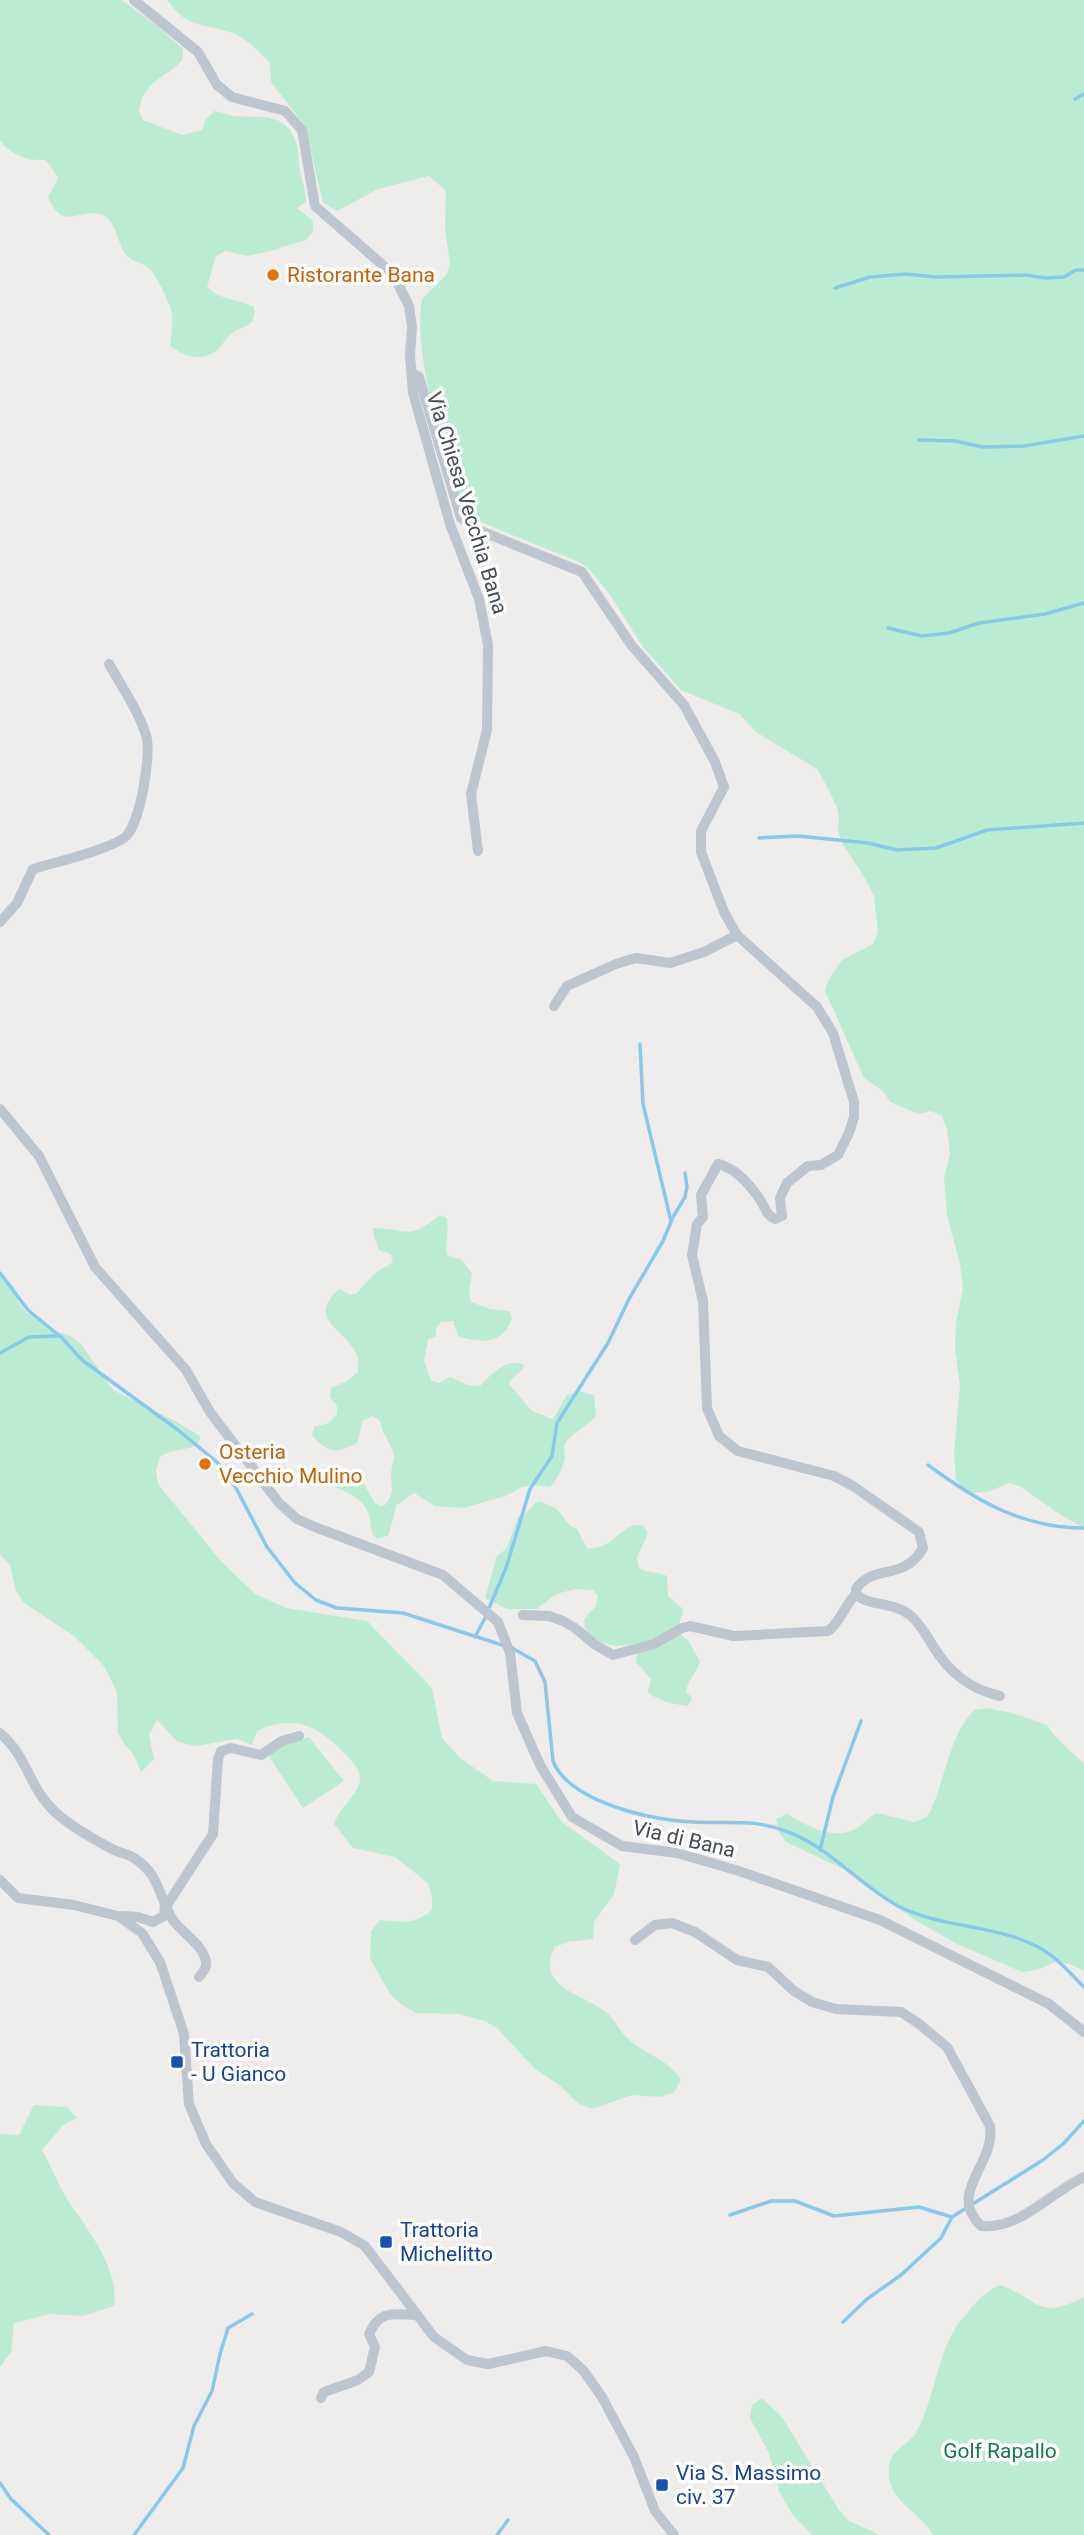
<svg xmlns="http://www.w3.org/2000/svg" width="1084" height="2535" font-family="Roboto,sans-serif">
<rect width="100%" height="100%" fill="#efecec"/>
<g fill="#bbecd3">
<path d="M0,0H122L161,29L183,49V59C165,80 143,80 139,111L143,120L182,135L202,130L206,119L214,111C221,112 228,115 235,116C260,118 285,111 296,142C299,151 298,161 300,170C302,181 306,190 306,202L297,208L313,221V232L306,240L267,252L247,256L226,251L216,256L207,287C221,301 237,298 254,307C256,328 245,324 231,334C225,338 222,347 216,351C200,362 185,357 170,346C171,336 173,324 172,314C170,303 155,271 146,266C140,262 133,262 127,256C117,245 117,220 102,215C79,207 63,233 48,197L58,178C54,172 50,163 44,160C40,159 36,160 32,160C19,157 7,151 0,140Z"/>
<path d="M167,0H1084V1528L1061,1515L1021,1487L1009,1483L988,1492L975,1493L964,1490L956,1480L954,1454L960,1385L955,1349L956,1323L963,1288L960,1264L947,1215L944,1177L950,1154L947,1129L942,1116L931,1111L919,1114L890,1102L884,1092L864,1078L825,991L828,980L842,960L873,944L878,932L874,896L863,875L842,843L838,831L839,819L837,807L824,781L817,769L756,732L739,714L681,690L643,647L610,595L589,569L579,562L468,517C446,464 412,355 422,299L446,275L450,264L445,227L446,191L429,176L378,189L337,211L323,203L305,126L271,82L270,63C259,52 246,37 230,32C200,23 187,28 167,0Z"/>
<path d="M440,1215L447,1218C449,1231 445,1242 447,1255L462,1260L472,1273L469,1294L471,1302L490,1309L509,1311L512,1318C504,1344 481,1344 458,1336L453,1321L441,1322L436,1328V1336L428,1340L424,1361L431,1380L439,1383L450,1377L468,1385L480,1386C491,1375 508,1356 524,1365C522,1374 512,1375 509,1384L532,1411L552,1419L555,1416L567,1395L579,1391L594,1395L596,1416C588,1426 568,1434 564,1447C564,1448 565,1456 565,1458C563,1467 557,1481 550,1487L534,1485L522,1487L508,1495L464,1508L435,1506L414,1493L396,1506L389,1535L377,1539C370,1532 371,1529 370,1519C367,1499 345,1490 328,1485L324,1476L326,1473L351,1472L359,1475L374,1502L381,1506L385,1505C398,1489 388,1483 392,1468C393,1461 395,1458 393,1452C389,1440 382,1433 380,1421L373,1416L362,1421L358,1442C339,1454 327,1454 312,1435L314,1427L329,1423L337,1414V1406L330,1397L331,1388L347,1381L358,1372C358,1366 359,1360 357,1355C346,1330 305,1319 339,1289L350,1295L357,1293L374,1274L393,1262L391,1254L379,1250L374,1237L373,1228C410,1229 407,1241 440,1215Z"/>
<path d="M0,1272L14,1287L18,1301L26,1312L45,1323L49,1329L70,1336L81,1344L113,1390L177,1422L200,1436L199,1443C186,1452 172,1448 160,1457L156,1470L158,1484L220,1560L255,1594L286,1608L367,1621L432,1688L442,1738L460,1758L493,1781L536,1784L562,1822L620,1864L614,1894L594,1922L593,1939L568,1942L555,1947C534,1988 584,1994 607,2013C615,2020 619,2030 627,2038C645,2055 668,2058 681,2080L674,2092L661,2097L632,2095L592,2109L579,2104L558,2084L535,2069L497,2028L485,2021L458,2014L416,2013L402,2005L391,1995L370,1959L371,1931L380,1920C401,1922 415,1925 432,1910V1897L428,1883L395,1857L353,1848L334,1824C340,1806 361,1793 360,1777C358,1766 349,1758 341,1750C315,1724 293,1715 257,1731L252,1745L237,1739L195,1746L178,1742L157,1720L149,1735L154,1759L141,1772L134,1755L125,1745L118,1733L117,1692L104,1666L74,1636L24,1603L16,1591L10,1565L0,1555Z"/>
<path d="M540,1501L557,1509L570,1526L577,1529L587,1548C613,1552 623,1519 643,1526L648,1533L637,1558L638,1566C644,1574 658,1571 667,1576L668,1596L683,1609C683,1618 677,1624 678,1633L688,1640L700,1661C697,1672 687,1681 686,1692L692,1698L688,1706L668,1703L649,1694L648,1690L651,1679L636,1662L637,1650L633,1644C620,1649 594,1644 586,1630C584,1627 585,1623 584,1619L595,1607L598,1596L593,1590L576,1589L560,1593L552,1597L537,1609H507L485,1598L497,1556L507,1548L518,1517L528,1511L536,1502Z"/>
<path d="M988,1708L1012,1713L1047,1725L1054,1735L1084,1764V1971C1048,1952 1055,1970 1022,1972L955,1943L912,1918L843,1869L786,1842L779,1832L776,1819L787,1814C806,1825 833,1841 855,1829C863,1825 868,1817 877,1813L914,1822L927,1817C946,1784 946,1740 974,1710Z"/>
<path d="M309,1737L344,1781L303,1808L270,1758L271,1750Z"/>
<path d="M34,2105L67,2107L77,2118L63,2125L42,2150C50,2164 56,2180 64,2194C85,2228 119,2264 114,2306L83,2316L51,2314L14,2323L11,2352L0,2367V2134L19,2135Z"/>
<path d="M1000,2285C1041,2300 1037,2321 1084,2297V2535H933C922,2514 892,2503 889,2477C886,2447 908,2449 918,2429C935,2396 937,2355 958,2324C961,2320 965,2316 968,2312C978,2299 985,2292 1000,2285Z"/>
<path d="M762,2398L782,2417L839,2510L849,2521L880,2535H812L792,2514L779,2491L769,2453L750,2418L752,2405Z"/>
</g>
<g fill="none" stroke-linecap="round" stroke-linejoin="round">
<g stroke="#89c9e7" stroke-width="3.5">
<path d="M1075,99L1084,94"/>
<path d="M835,288L870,277L906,274L935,277L1025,275L1046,278L1064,277L1076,270H1084"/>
<path d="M919,440L955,441L983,447L1024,446L1084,436"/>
<path d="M888,628L922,636L949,633L979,623L1045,614L1084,603"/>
<path d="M759,838L798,836L868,843L897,850L936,848L987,830L1084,823"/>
<path d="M640,1044L643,1104L671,1221"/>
<path d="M0,1273L28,1310L62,1338L82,1360L178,1430L218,1463L236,1488L267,1547L295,1583L316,1600L337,1608L403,1613L505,1646"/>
<path d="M0,1353L29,1337L57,1336"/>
<path d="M928,1465C977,1501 1022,1528 1084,1528"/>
<path d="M489,1608L506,1568L530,1489L552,1456L557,1423L608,1343L629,1299L663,1241L673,1217L685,1197L687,1187L685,1173"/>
<path d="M475,1637L485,1618"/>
<path d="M512,1648L535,1661L545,1682L553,1761C569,1802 653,1821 694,1822C729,1824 753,1818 788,1832C829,1847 859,1885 898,1906C941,1928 992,1924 1036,1946C1055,1955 1069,1972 1084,1987"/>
<path d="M820,1850L833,1797L861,1721"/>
<path d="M730,2215L771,2201H795L834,2216L919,2207L952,2217"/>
<path d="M843,2322L867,2299L901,2275L941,2238L952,2217L1043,2160L1063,2144L1084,2121"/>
<path d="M0,2483L11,2499L49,2535"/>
<path d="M134,2535L183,2468L194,2426L212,2391L220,2354L228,2328L252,2314"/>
<path d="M497,2535L508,2520"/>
</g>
<g stroke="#bdc5ce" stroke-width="10">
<path d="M134,0L198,52L217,85L232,97L285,111L302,130L315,206L393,274L409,306L412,327L410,355L413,393L450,524L479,599L488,645L487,730L471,794L478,851"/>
<path d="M411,372L419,377L461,518L478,530L582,572L632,646L684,705L715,762L724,787L701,831V852L724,912L737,935L817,1007L833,1033L854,1102V1117L849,1133L838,1155L821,1165L808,1166L787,1183L780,1198L782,1216L775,1219C766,1215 766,1209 761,1201C751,1186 736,1168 718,1164L701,1195L703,1217L697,1224L692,1255L703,1301L707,1408L719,1436L738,1451L834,1476L853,1486L919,1532L923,1548C904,1582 873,1563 856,1589V1594C868,1607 893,1601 910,1615C920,1623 926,1635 933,1646C949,1672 969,1689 1000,1696"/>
<path d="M0,922L17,903L33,869C56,862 107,850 124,838C140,827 152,753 146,735C138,710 122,687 109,664"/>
<path d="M554,1006L567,986L616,964L636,958L670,963L704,952L737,935"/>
<path d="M0,1109L39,1156L95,1267L186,1370L210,1412L279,1503L297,1519L315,1527L443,1575L498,1622L510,1653L517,1713L540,1765L572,1817L622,1846L677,1853L739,1871L880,1920L1049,2004L1084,2032"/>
<path d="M523,1615L549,1616L563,1621L575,1628L594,1644L613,1655L654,1644L682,1628L690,1626L734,1636L828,1631C838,1625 845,1605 856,1594"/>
<path d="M0,1733C28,1757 29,1788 55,1812C71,1827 95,1840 114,1850C120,1853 128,1854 134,1858C162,1876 158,1898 173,1920C182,1933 205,1946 206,1963C207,1968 202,1973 199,1977"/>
<path d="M0,1880L18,1898L74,1905L118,1916L142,1933L160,1962L184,2034L189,2104L206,2144L233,2183L255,2202L341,2232L365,2246L434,2337L467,2360L488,2364L546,2351L567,2356L583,2370L602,2397L634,2457L655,2511L674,2535"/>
<path d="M167,1905L213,1834L218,1759L221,1751L231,1748L261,1755L282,1741L299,1736"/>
<path d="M122,1916L138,1917L153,1922L164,1916L165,1906"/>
<path d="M635,1940L655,1925L672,1923L695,1932L737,1960L768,1967L794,1991L812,2002L836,2009L901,2012L918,2023L947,2047L990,2126C996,2165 946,2192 981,2226C1020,2230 1051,2192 1084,2177"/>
<path d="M321,2398L324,2392L358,2380L369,2372L375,2347L369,2334C381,2308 395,2315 417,2315"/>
</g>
</g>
<g fill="#e8710a" stroke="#fff" stroke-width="2.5">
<circle cx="273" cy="275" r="7"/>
<circle cx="205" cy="1464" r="7"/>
</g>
<g fill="#1a4fb4" stroke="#fff" stroke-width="2.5">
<rect x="170" y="2055" width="14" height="14" rx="3.5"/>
<rect x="379" y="2235" width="14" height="14" rx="3.5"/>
<rect x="655" y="2478" width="14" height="14" rx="3.5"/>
</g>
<g text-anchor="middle" stroke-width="7" stroke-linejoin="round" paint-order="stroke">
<g font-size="21" fill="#c56008" stroke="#fff" text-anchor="start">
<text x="287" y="282">Ristorante Bana</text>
<text x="219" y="1459">Osteria<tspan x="219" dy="24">Vecchio Mulino</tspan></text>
</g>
<g font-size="21" fill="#454d58" stroke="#fff">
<text transform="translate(467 503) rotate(73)" y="7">Via Chiesa Vecchia Bana</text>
<text transform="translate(684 1839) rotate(13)" y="7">Via di Bana</text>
</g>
<g font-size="21" fill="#164399" stroke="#fff" text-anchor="start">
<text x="191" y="2057">Trattoria<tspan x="191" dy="24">- U Gianco</tspan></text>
<text x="400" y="2237">Trattoria<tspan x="400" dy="24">Michelitto</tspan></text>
<text x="676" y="2480">Via S. Massimo<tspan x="676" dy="24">civ. 37</tspan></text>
</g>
<g font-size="21" fill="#1a7652" stroke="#fff">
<text x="1000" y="2458">Golf Rapallo</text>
</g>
</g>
</svg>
